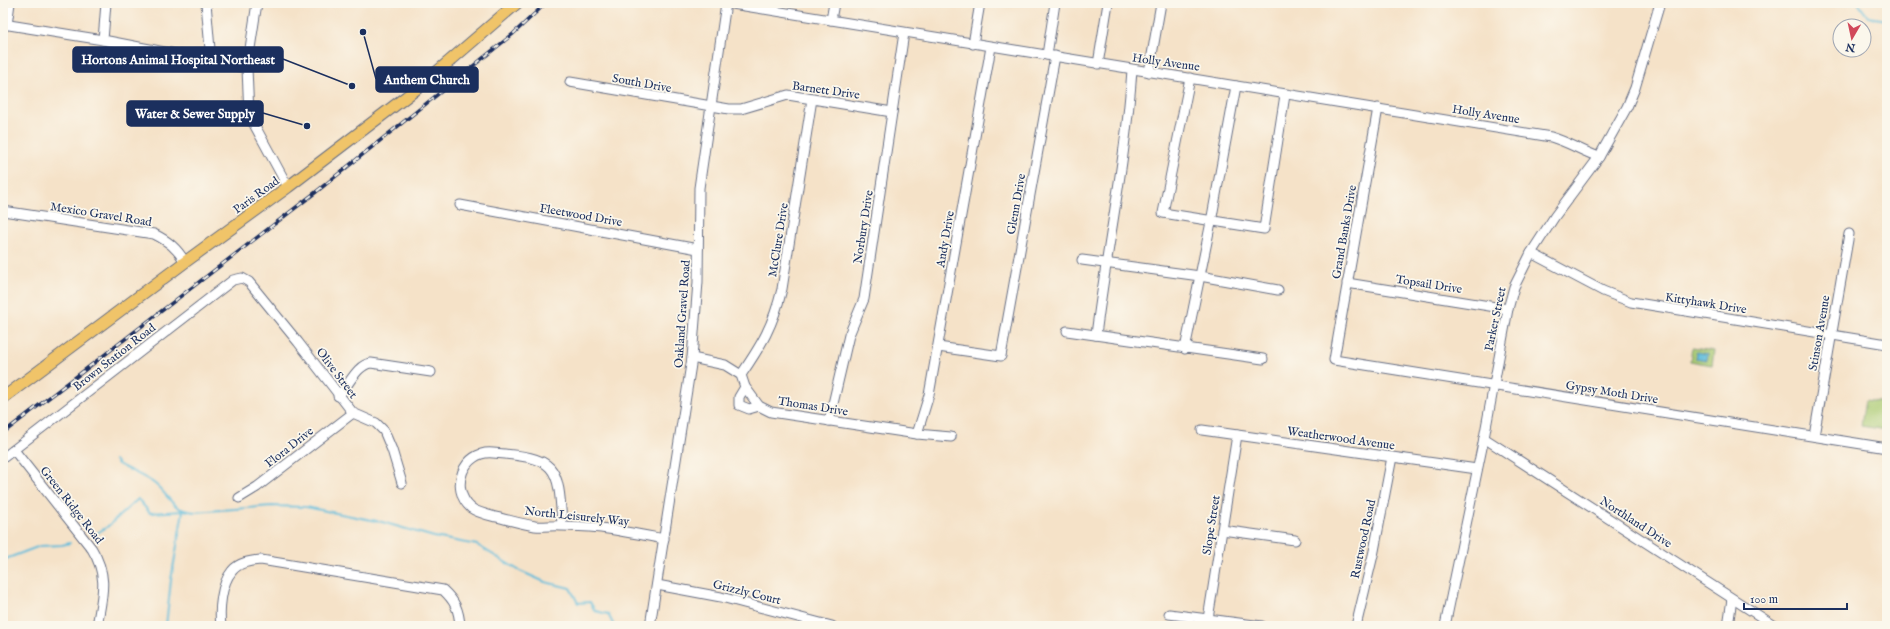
<svg xmlns="http://www.w3.org/2000/svg" width="1890" height="629" font-family="'IM FELL English',serif">
<rect width="100%" height="100%" fill="#fbf7ec"/>
<filter id="ink" filterUnits="userSpaceOnUse"><feTurbulence type="fractalNoise" baseFrequency=".025" numOctaves="2"/><feDisplacementMap in="SourceGraphic" scale="8" xChannelSelector="R" yChannelSelector="G"/><feConvolveMatrix kernelMatrix="1 2 1 2 8 2 1 2 1" color-interpolation-filters="sRGB"/></filter>
<filter id="wash" filterUnits="userSpaceOnUse"><feTurbulence type="fractalNoise" baseFrequency=".012" numOctaves="4" result="noise"/><feDisplacementMap in="SourceGraphic" scale="16" xChannelSelector="R" yChannelSelector="G"/><feGaussianBlur stdDeviation="0.9" result="paint"/><feColorMatrix in="noise" values="0 0 0 0 0 0 0 0 0 0 0 0 0 0 0 0 0 1.4 0 .05"/><feComposite in="paint" operator="in"/></filter>
<g filter="url(#wash)">
<rect width="100%" height="100%" fill="#f5e2c8"/>
<g fill="#abcb73" stroke="#637d68">
<path d="M1692,348L1714,351L1712,365L1690,361Z"/>
<path d="M1865,400L1887,403V430L1861,426Z"/>
</g>
<path fill="#5cbbda" stroke="#3c759c" d="M1696,352L1708,354L1707,360L1695,358Z"/>
<g fill="none" stroke-linecap="round" stroke-linejoin="round">
<g stroke="#5cbbda" stroke-width="2">
<path d="M1858,3L1868,17L1887,20"/>
<path d="M115,460L118,464C130,471 145,476 155,484C172,498 170,510 195,512L272,506L306,507L351,516L382,522L434,537L477,545L520,571L545,582L570,588L578,603L590,602L595,611L608,614L614,626"/>
<path d="M92,536L107,527L138,499L150,513L183,511L171,580L166,626"/>
<path d="M3,560L40,546L62,545L70,543"/>
</g>
</g>
</g>
<g filter="url(#ink)">
<g fill="none" stroke-linecap="round" stroke-linejoin="round">
<defs>
<g id="minor">
<path d="M206,3L211,61"/>
<path d="M257,3L247,68L249,115L288,187"/>
<path d="M726,3L1551,137C1568,142 1582,151 1599,157"/>
<path d="M831,20L834,3"/>
<path d="M3,24L103,40L247,68"/>
<path d="M7,25L10,3"/>
<path d="M103,40L106,3"/>
<path d="M973,44L980,3"/>
<path d="M1047,55L1055,3"/>
<path d="M1098,64L1108,3"/>
<path d="M1149,72L1161,3"/>
<path d="M1190,78L1163,213L1264,229L1285,95"/>
<path d="M570,82L729,109H741L788,95L892,112"/>
<path d="M1378,108L1334,360L1887,448"/>
<path d="M460,205L698,249"/>
<path d="M3,211L154,234C168,241 177,248 185,262"/>
<path d="M1531,253L1603,291L1631,302L1887,344"/>
<path d="M1082,260L1200,276L1278,290"/>
<path d="M1347,283L1508,309"/>
<path d="M1067,331L1263,359"/>
<path d="M1096,335C1107,247 1126,159 1132,70"/>
<path d="M938,347L1001,356L1055,56"/>
<path d="M1185,349L1211,222L1236,86"/>
<path d="M692,358L725,365L741,375L745,387L759,406L771,412L917,434L951,437"/>
<path d="M741,375C762,344 773,326 782,289L812,99"/>
<path d="M745,387L739,397V405L749,409L759,406"/>
<path d="M338,396C349,386 356,365 371,363L431,372"/>
<path d="M829,421L849,335L864,299L904,33"/>
<path d="M1202,430L1477,469"/>
<path d="M917,434L929,395L991,47"/>
<path d="M1814,436L1849,234"/>
<path d="M1484,438L1775,626"/>
<path d="M14,450L92,549C109,577 102,596 97,626"/>
<path d="M3,458L233,280L242,278L249,282L298,342L353,413L376,423L384,431L392,450L402,483"/>
<path d="M239,498L257,487L353,413"/>
<path d="M562,526C559,463 556,458 493,453C463,450 449,489 471,508C478,513 488,515 496,517C509,520 522,524 535,526C544,527 553,525 562,526C575,526 589,527 601,528C623,531 643,535 664,539"/>
<path d="M1222,530L1295,540"/>
<path d="M657,585L721,597L832,626"/>
<path d="M1169,614L1262,626"/>
<path d="M1208,619L1237,435"/>
<path d="M221,626C219,610 221,584 232,571C239,562 251,561 261,560L443,590C455,601 459,610 460,626"/>
<path d="M650,626L692,358L698,282L699,188L726,3"/>
<path d="M1356,626L1374,551L1392,457"/>
<path d="M1445,626L1484,438L1508,309L1514,287L1531,253L1555,216L1599,157L1627,107L1635,88L1660,3"/>
<path d="M1728,626L1732,599"/>
</g>
<path id="major" d="M3,398L185,262L288,187L423,84L517,3"/>
</defs>
<use href="#minor" stroke="#676e83" stroke-width="11"/>
<use href="#major" stroke="#676e83" stroke-width="13"/>
<use href="#minor" stroke="#fff" stroke-width="9"/>
<use href="#major" stroke="#f0c469" stroke-width="11"/>
<defs>
<path id="rail" d="M3,433L316,192L513,34L546,3"/>
</defs>
<use href="#rail" stroke="#1b2f5e" stroke-width="3.5"/>
<use href="#rail" stroke="#fbf7ec" stroke-width="2" stroke-dasharray="6" stroke-linecap="butt"/>
</g>
</g>
<g text-anchor="middle" stroke-width="3.5" stroke-linejoin="round" paint-order="stroke">
<g font-size="12" fill="#1b2f5e" stroke="#fbf7ec">
<text transform="translate(1166 62) rotate(8)" y="4">Holly Avenue</text>
<text transform="translate(642 83) rotate(10)" y="4">South Drive</text>
<text transform="translate(826 90) rotate(8)" y="4">Barnett Drive</text>
<text transform="translate(1486 114) rotate(9)" y="4">Holly Avenue</text>
<text transform="translate(256 195) rotate(-36)" y="4">Paris Road</text>
<text transform="translate(1016 204) rotate(-80)" y="4">Glenn Drive</text>
<text transform="translate(101 214) rotate(9)" y="4">Mexico Gravel Road</text>
<text transform="translate(581 215) rotate(10)" y="4">Fleetwood Drive</text>
<text transform="translate(863 227) rotate(-81)" y="4">Norbury Drive</text>
<text transform="translate(1344 232) rotate(-80)" y="4">Grand Banks Drive</text>
<text transform="translate(945 239) rotate(-80)" y="4">Andy Drive</text>
<text transform="translate(778 240) rotate(-81)" y="4">McClure Drive</text>
<text transform="translate(1429 284) rotate(9)" y="4">Topsail Drive</text>
<text transform="translate(1706 303) rotate(9)" y="4">Kittyhawk Drive</text>
<text transform="translate(682 314) rotate(-86)" y="4">Oakland Gravel Road</text>
<text transform="translate(1495 319) rotate(-78)" y="4">Parker Street</text>
<text transform="translate(1819 333) rotate(-80)" y="4">Stinson Avenue</text>
<text transform="translate(114 357) rotate(-38)" y="4">Brown Station Road</text>
<text transform="translate(337 373) rotate(53)" y="4">Olive Street</text>
<text transform="translate(1612 392) rotate(9)" y="4">Gypsy Moth Drive</text>
<text transform="translate(813 406) rotate(9)" y="4">Thomas Drive</text>
<text transform="translate(1341 438) rotate(8)" y="4">Weatherwood Avenue</text>
<text transform="translate(289 447) rotate(-38)" y="4">Flora Drive</text>
<text transform="translate(72 505) rotate(52)" y="4">Green Ridge Road</text>
<text transform="translate(577 516) rotate(6)" y="4">North Leisurely Way</text>
<text transform="translate(1636 522) rotate(33)" y="4">Northland Drive</text>
<text transform="translate(1211 525) rotate(-81)" y="4">Slope Street</text>
<text transform="translate(1363 539) rotate(-78)" y="4">Rustwood Road</text>
<text transform="translate(747 592) rotate(14)" y="4">Grizzly Court</text>
</g>
</g>
<path fill="none" stroke="#1b2f5e" stroke-width="1.5" d="M352 86L283 59M363 32L376 79M307 126L263 113"/>
<g fill="#1b2f5e" stroke="#fbf7ec" stroke-width="1.5">
<circle cx="352" cy="86" r="4"/>
<circle cx="363" cy="32" r="4"/>
<circle cx="307" cy="126" r="4"/>
</g>
<g fill="#1b2f5e" stroke="#1b2f5e" stroke-width="1.5">
<rect x="73" y="47" width="210" height="25" rx="4"/>
<rect x="376" y="67" width="102" height="25" rx="4"/>
<rect x="127" y="101" width="136" height="25" rx="4"/>
</g>
<g font-size="13" text-anchor="middle" font-weight="bold" fill="#fff">
<text x="178" y="64">Hortons Animal Hospital Northeast</text>
<text x="427" y="84">Anthem Church</text>
<text x="195" y="118">Water &amp; Sewer Supply</text>
</g>
<rect width="1890" height="629" fill="none" stroke="#fbf7ec" stroke-width="16"/>
<g transform="translate(1852 38) rotate(189)"><circle r="19" fill="#fbf7ec" stroke="#a1a7b3"/>
<path d="M0-3L7 15L0 10L-7 15Z" fill="#d1495b"/>
<text y="-6" font-size="11" font-weight="bold" text-anchor="middle" fill="#1b2f5e">N</text>
</g>
<path d="M1744 603v6h103v-6" fill="none" stroke="#1b2f5e" stroke-width="2"/>
<text x="1750" y="603" font-size="12" fill="#1b2f5e" stroke="#fbf7ec" stroke-width="3" paint-order="stroke">100 m</text>
</svg>
